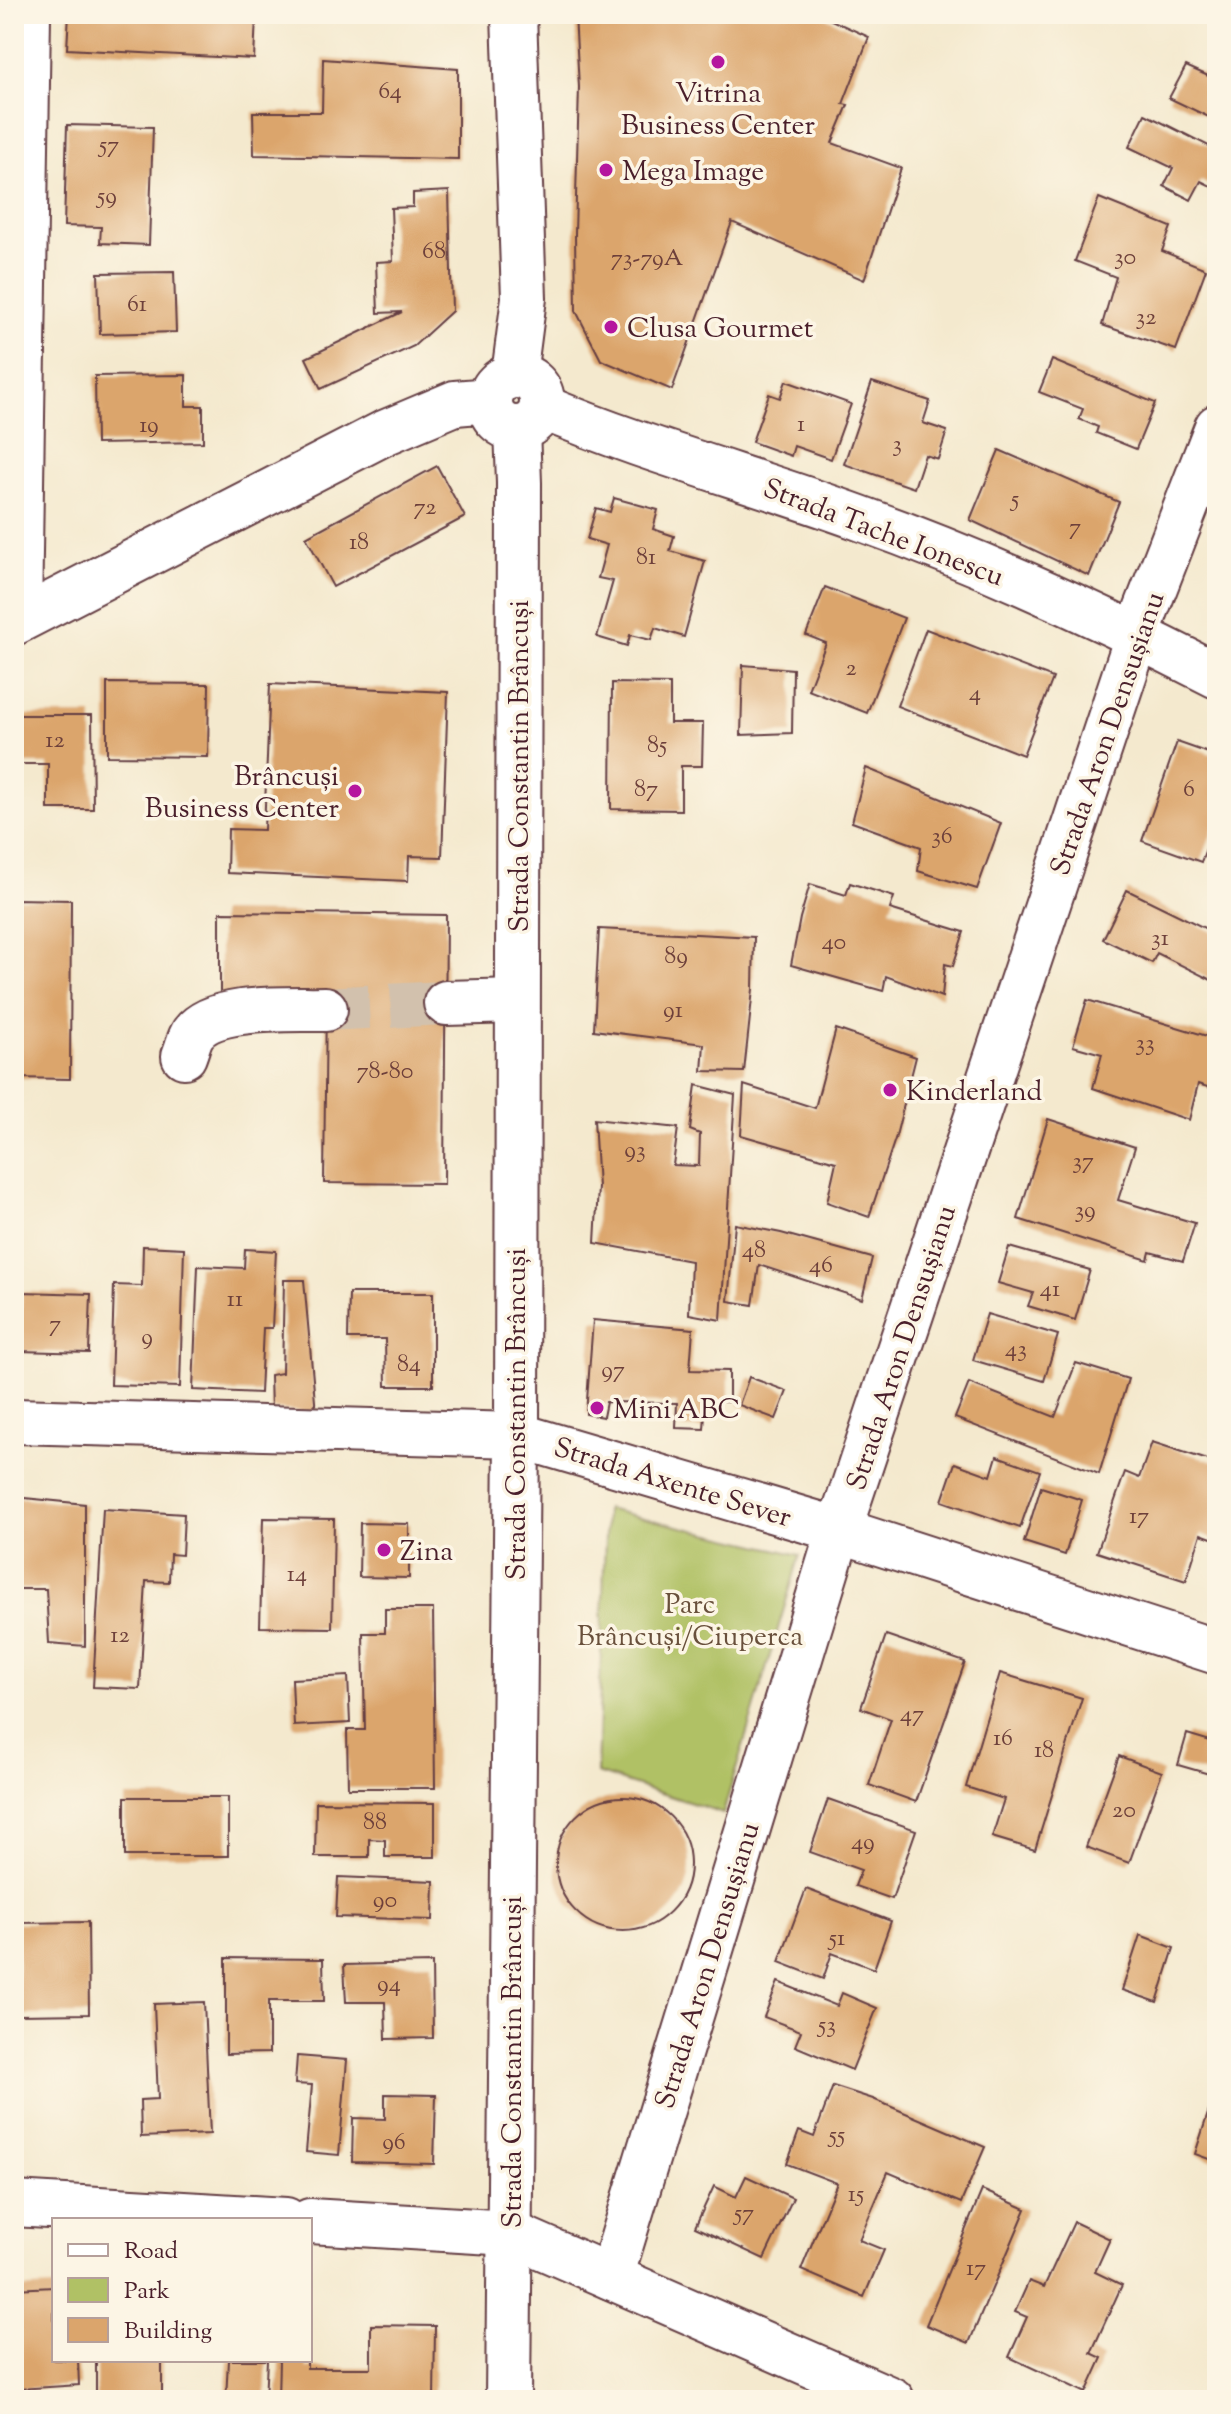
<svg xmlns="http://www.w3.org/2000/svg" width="1231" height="2414" font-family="'Sorts Mill Goudy',serif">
<rect width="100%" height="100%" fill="#fcf5e5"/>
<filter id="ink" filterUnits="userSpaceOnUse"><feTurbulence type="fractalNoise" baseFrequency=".0125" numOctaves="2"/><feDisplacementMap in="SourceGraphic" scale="16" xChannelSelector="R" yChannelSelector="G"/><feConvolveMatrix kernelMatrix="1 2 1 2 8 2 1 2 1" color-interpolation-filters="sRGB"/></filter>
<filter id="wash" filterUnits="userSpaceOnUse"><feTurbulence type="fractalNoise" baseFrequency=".006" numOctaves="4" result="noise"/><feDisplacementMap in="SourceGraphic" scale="32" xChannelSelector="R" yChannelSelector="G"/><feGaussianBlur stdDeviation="1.8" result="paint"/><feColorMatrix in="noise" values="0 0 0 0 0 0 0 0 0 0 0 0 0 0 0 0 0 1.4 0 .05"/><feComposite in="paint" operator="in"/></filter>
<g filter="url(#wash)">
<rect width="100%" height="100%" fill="#f4e9ce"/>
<path fill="#b0c165" stroke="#7d7048" stroke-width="2" d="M606,1509L800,1555L723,1813L597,1773Z"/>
<g id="blocks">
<g fill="#dba56c">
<path d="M69,14L256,16L254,59L67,49Z"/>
<path d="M575,14H818L869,37L843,104L848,105L832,143L901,168L864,280L732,222L672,390L601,360L576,311L575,234L579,87Z"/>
<path d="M323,59L458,69V159L254,155L253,112H322Z"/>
<path d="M1186,66L1217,80V121L1169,98Z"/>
<path d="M1145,114L1217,150V189L1201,181L1191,200L1164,186L1173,168L1129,147Z"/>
<path d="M67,125L153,127L149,245L100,243L101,227L64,226Z"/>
<path d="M449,191L452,311L414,346L321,389L306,358L402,312L378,313L376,262L393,261L391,208L413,207V193Z"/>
<path d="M1099,198L1171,227L1162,251L1206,269L1176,350L1102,325L1116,277L1075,261Z"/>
<path d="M174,272L176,332L100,334L98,273Z"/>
<path d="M1052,360L1155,403L1136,449L1096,433L1098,427L1079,419L1083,409L1039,392Z"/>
<path d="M186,375V406H203V442L96,444L95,376Z"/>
<path d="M786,381L851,404L831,459L794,446L791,456L752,442L769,394L780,398Z"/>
<path d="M872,382L930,401L923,423L947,431L938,459L925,455L914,488L844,464Z"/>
<path d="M999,450L1119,502L1089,576L970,520Z"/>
<path d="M437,466L465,517L333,587L306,537Z"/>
<path d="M614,498L658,510L653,529L674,536L670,551L705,561L684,637L655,628L651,640L630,635L627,646L597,637L613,581L598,578L607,545L587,539L596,508L610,512Z"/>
<path d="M825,587L904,618L867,713L808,690L826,643L806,635Z"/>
<path d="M926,629L1053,678L1023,755L897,706Z"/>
<path d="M743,665L793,669L792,733L741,735Z"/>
<path d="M107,683L209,684L208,757L107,756Z"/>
<path d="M612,683L670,684V723H703L702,766H681V810L611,809Z"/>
<path d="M270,684L448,692L442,857L409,856L408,881L227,873L228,829L264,830Z"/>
<path d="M17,715H92L93,809H48V764H18Z"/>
<path d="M1177,742L1217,756V819L1201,862L1142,841Z"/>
<path d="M866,768L1001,823L977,889L918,871L921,847L852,822Z"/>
<path d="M850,883L894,897L890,909L964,932L953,966L945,964L942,997L886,976L883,991L791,965L800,918L810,884L846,895Z"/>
<path d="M1127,890L1217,934V983L1157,953L1152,963L1103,939Z"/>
<path d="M14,899L71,900L70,1079L14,1078Z"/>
<path d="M220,912L446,915L444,1184L324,1183L326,997L220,996Z"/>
<path d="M599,929L754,937L753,989L744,1072L702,1071L704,1044L594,1030Z"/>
<path d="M1087,1000L1217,1039V1090L1198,1084L1189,1120L1093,1088L1102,1054L1073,1046Z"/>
<path d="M836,1029L916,1057L896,1136L869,1217L827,1202L836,1162L741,1135L744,1085L815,1108Z"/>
<path d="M696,1085L735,1095L721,1320L689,1314L691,1261L595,1243L598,1187L594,1119L678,1128L673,1165L699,1166L700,1134L690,1130Z"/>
<path d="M1048,1119L1135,1147L1118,1200L1195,1223L1183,1261L1150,1252L1148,1260L1018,1219Z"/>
<path d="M735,1224L781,1233L872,1258L862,1299L759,1265L753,1305L728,1301Z"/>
<path d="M143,1246L184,1248L180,1387L111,1385L114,1285L142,1286Z"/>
<path d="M1009,1247L1090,1270L1075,1320L1028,1306L1033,1293L998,1283Z"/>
<path d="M245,1249L276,1251L272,1328H263L260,1393L193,1390L198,1266L244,1268Z"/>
<path d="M284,1280H304L316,1413L271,1409L270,1375L282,1373Z"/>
<path d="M22,1292L91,1294L89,1353L20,1351Z"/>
<path d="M349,1293H433V1386H386L385,1339H348Z"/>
<path d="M987,1314L1058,1335L1044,1381L973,1360Z"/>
<path d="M593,1320L693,1329L690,1370L729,1371V1402L706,1401L704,1429L676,1428L677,1403L606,1402L603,1417L586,1414Z"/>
<path d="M1076,1363L1128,1379L1099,1474L955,1418L969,1383L1055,1417Z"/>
<path d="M749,1377L787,1391L776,1419L739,1405Z"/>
<path d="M1152,1442L1217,1463L1215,1478H1217V1540L1201,1534L1186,1581L1097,1552L1125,1472L1139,1478Z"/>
<path d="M997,1456L1040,1471L1020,1528L942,1501L955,1463L991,1476Z"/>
<path d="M1041,1487L1082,1500L1065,1555L1024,1542Z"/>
<path d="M14,1497L85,1504V1646L49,1643L46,1589H14Z"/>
<path d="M103,1509L184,1514L182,1555L170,1554L169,1582L146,1581L140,1689L93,1687Z"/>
<path d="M263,1518L334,1519L332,1628L260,1627Z"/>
<path d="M360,1523L409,1524V1578L359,1577Z"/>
<path d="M385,1609H433L435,1788H348L347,1730H365L363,1633H385Z"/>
<path d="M886,1635L965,1662L916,1802L869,1785L891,1719L861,1708Z"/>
<path d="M1000,1673L1082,1698L1035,1850L992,1837L1004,1799L966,1787Z"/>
<path d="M348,1676L350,1723L294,1726L292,1679Z"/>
<path d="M1187,1734L1217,1743L1216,1776L1178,1765Z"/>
<path d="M1119,1756L1162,1772L1129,1863L1086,1847Z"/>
<rect x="125" y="1797" width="103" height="59"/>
<circle cx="623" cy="1864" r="67"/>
<path d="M828,1799L916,1830L892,1899L855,1886L861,1870L810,1852Z"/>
<path d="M316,1802L435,1803V1857H385V1840L369,1839V1857H315Z"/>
<path d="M338,1877L434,1881L433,1920L336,1917Z"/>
<path d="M806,1889L891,1921L874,1969L832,1953L823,1979L779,1962Z"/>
<path d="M88,1922L89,2014L18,2015L17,1923Z"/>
<path d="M1140,1935L1174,1948L1157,2002L1122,1990Z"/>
<path d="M226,1958L323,1959L324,2001H269V2053L226,2054Z"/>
<path d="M432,1963L433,2038L386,2039L385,2002H346L344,1965Z"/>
<path d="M778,1982L837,2006L842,1993L877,2008L852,2070L795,2046L801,2031L764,2017Z"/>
<path d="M204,2002L210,2134L141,2137L140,2100L158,2099L154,2004Z"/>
<path d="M297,2056L347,2060L339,2155L306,2152L312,2085L295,2084Z"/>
<path d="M833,2086L873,2099L985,2147L961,2203L888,2172L859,2240L884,2250L864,2297L801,2270L837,2183L787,2164L799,2131L814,2137Z"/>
<path d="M385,2094L436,2095L434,2164L352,2162L353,2118L385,2119Z"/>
<path d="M1210,2107L1217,2110V2162L1195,2154Z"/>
<path d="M746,2176L793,2198L764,2259L695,2227L714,2186L736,2197Z"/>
<path d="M982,2190L1026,2209L969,2343L926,2325Z"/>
<path d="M1074,2222L1110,2239L1095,2272L1122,2285L1091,2353L1102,2358L1086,2393L1009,2357L1027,2317L1015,2312L1029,2281L1044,2287Z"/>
<path d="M54,2287V2360H78L79,2385L19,2389L14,2289Z"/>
<path d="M371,2325L435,2326L434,2400H278L279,2360H307V2368H371Z"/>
<rect x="96" y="2360" width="66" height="40"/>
<path d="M228,2360H267L265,2400H226Z"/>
</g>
</g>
</g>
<g filter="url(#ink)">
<use href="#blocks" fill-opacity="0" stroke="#643d43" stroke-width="2"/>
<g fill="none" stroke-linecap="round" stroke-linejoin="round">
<path stroke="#d2c1ad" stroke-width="44" stroke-dasharray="44 22" stroke-linecap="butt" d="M325,1009L446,1003"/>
<defs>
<g id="minor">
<path d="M542,407C644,450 752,479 857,517C980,561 1101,616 1217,676"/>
<path d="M19,620L28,14"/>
<path d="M446,1003L517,1001"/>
<path d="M184,1056C187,1049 189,1039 193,1033C214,1004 293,1010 325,1009"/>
<path d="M14,1421L517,1435L839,1530L1217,1652"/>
<path d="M14,2204L286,2220"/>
<path d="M310,2221L510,2233L892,2400"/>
<path d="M611,2277L839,1530L1146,610L1217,427"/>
</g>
<g id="major">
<path d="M514,14L524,298L514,375"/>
<circle cx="516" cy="402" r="26"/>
<path d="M14,623L384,433L455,403L490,400"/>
<path d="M508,2400L517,1435L519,483L517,428"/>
</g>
</defs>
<use href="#minor" stroke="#643d43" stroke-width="48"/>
<use href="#major" stroke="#643d43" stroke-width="48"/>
<use href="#minor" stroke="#fff" stroke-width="44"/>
<use href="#major" stroke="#fff" stroke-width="44"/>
</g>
</g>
<g fill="#b5179e" stroke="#fcf5e5" stroke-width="3">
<circle cx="718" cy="62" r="8"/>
<circle cx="606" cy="170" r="8"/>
<circle cx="611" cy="327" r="8"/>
<circle cx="355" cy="791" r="8"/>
<circle cx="890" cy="1090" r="8"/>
<circle cx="597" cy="1408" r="8"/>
<circle cx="384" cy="1550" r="8"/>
</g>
<g text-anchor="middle" stroke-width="7" stroke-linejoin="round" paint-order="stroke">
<g font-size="24" fill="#6e403b">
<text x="390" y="98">64</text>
<text x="109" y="152">57</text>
<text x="107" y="203">59</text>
<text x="434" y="258">68</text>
<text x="1125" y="264">30</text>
<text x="647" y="265">73-79A</text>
<text x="137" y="311">61</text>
<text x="1146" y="324">32</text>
<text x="801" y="431">1</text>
<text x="149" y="432">19</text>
<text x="897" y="451">3</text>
<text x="1015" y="506">5</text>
<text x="425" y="514">72</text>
<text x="1075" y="534">7</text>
<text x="359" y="549">18</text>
<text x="646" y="564">81</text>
<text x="851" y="675">2</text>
<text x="975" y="700">4</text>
<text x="55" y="747">12</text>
<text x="657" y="752">85</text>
<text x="646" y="796">87</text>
<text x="1189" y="796">6</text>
<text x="942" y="843">36</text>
<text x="1160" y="945">31</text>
<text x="834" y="949">40</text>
<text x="676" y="963">89</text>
<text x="673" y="1017">91</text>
<text x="1145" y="1050">33</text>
<text x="385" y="1078">78-80</text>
<text x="635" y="1157">93</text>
<text x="1083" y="1168">37</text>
<text x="1085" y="1217">39</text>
<text x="754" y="1257">48</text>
<text x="821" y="1272">46</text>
<text x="1050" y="1296">41</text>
<text x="235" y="1306">11</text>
<text x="55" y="1331">7</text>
<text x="147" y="1344">9</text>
<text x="1016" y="1356">43</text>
<text x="409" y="1371">84</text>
<text x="613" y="1377">97</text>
<text x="1139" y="1523">17</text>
<text x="297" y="1581">14</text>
<text x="120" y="1642">12</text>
<text x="912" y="1721">47</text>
<text x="1003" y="1745">16</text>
<text x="1044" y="1757">18</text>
<text x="1124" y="1817">20</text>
<text x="375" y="1829">88</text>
<text x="863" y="1849">49</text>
<text x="385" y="1907">90</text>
<text x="837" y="1945">51</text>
<text x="389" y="1991">94</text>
<text x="827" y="2032">53</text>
<text x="837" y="2142">55</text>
<text x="394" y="2149">96</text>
<text x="856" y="2201">15</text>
<text x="744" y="2220">57</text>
<text x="976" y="2275">17</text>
</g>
<g font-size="28" fill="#4a1f2b" stroke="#fcf5e5" text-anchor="start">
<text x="718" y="102" text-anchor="middle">Vitrina<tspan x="718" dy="32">Business Center</tspan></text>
<text x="622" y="180">Mega Image</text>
<text x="627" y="337">Clusa Gourmet</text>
<text x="339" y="785" text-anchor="end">Brâncuși<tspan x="339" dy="32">Business Center</tspan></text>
<text x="906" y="1100">Kinderland</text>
<text x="613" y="1418">Mini ABC</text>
<text x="400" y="1560">Zina</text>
</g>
<g font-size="28" fill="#4a1f2b" stroke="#fcf5e5">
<text transform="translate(884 531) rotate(21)" y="10">Strada Tache Ionescu</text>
<text transform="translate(1106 733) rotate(-71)" y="10">Strada Aron Densușianu</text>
<text transform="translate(518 766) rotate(-90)" y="10">Strada Constantin Brâncuși</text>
<text transform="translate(900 1347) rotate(-72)" y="10">Strada Aron Densușianu</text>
<text transform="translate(515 1414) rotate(-90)" y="10">Strada Constantin Brâncuși</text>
<text transform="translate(673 1481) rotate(17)" y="10">Strada Axente Sever</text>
<text transform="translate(706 1965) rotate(-73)" y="10">Strada Aron Densușianu</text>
<text transform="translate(511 2062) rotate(-90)" y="10">Strada Constantin Brâncuși</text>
</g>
<g font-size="28" fill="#69503c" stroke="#fcf5e5">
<text x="690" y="1613">Parc<tspan x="690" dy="32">Brâncuși/Ciuperca</tspan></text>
</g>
</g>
<rect width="1231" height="2414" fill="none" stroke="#fcf5e5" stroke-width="48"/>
<rect x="52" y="2218" width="260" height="144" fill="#fcf5e5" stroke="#b59f9b" stroke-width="2"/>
<rect x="68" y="2244" width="40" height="12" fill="#ffffff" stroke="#b59f9b" stroke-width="2"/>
<text x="124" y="2258" font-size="24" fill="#4a1f2b">Road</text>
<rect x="68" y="2278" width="40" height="24" fill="#b0c165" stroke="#b59f9b" stroke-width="2"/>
<text x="124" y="2298" font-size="24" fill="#4a1f2b">Park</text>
<rect x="68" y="2318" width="40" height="24" fill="#dba56c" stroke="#b59f9b" stroke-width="2"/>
<text x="124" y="2338" font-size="24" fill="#4a1f2b">Building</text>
</svg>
